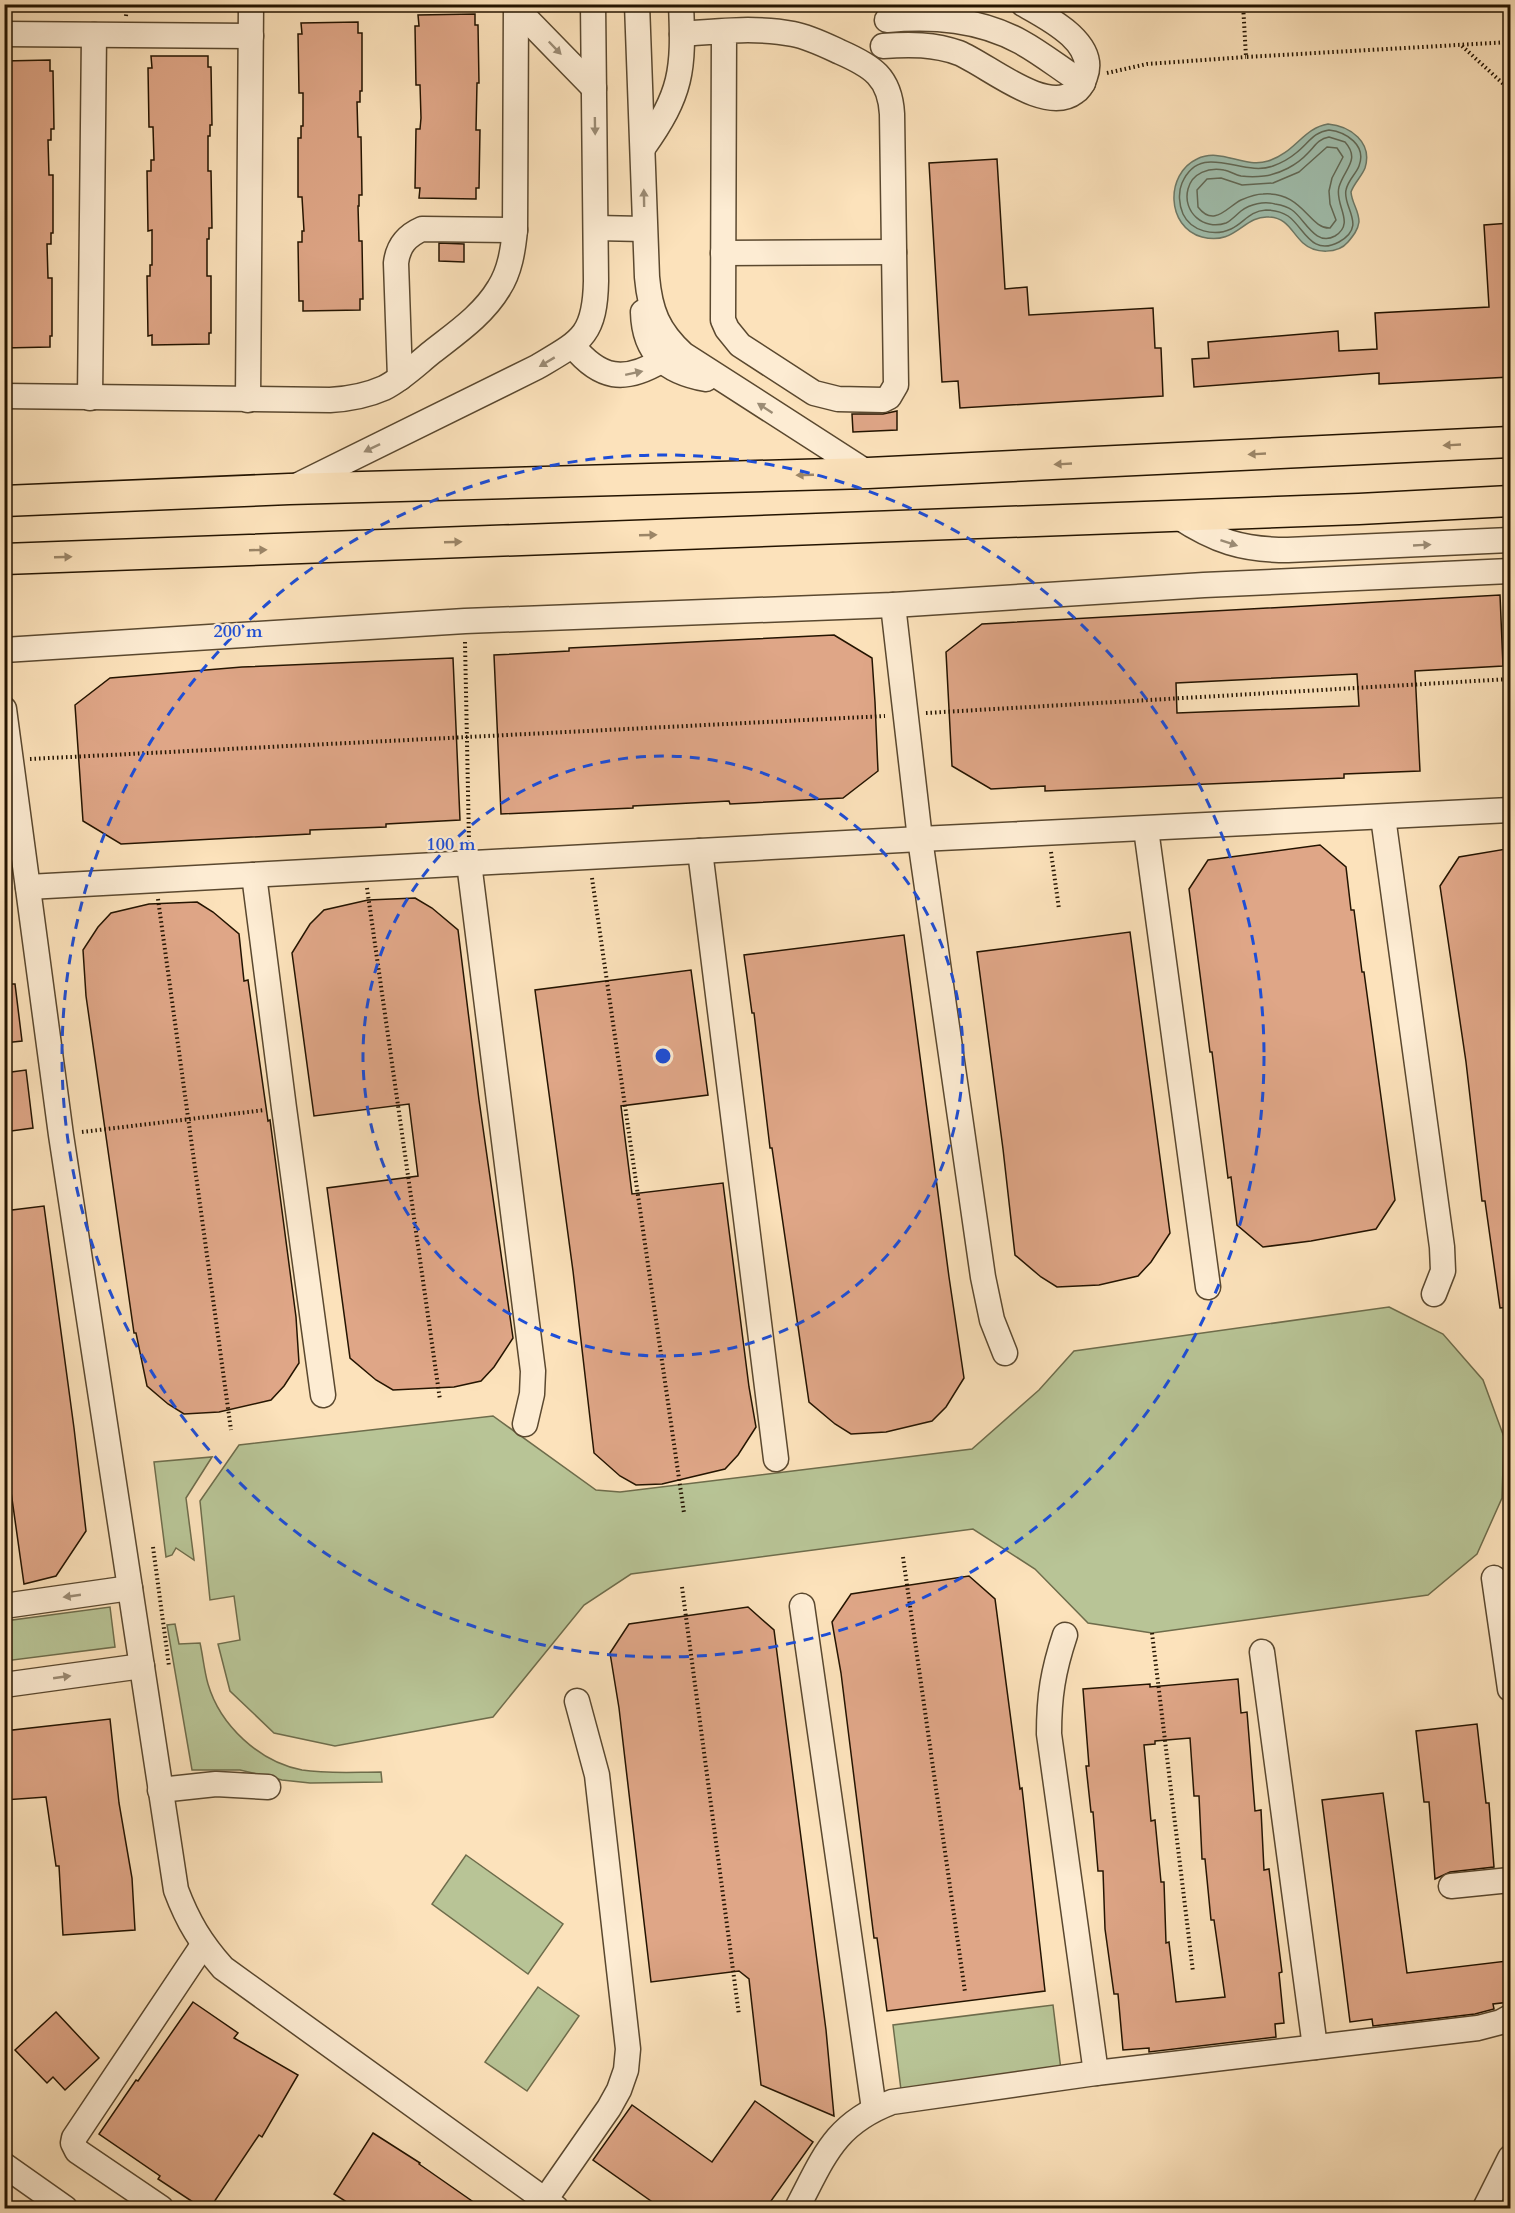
<svg xmlns="http://www.w3.org/2000/svg" width="1515" height="2213" font-family="Cardo,serif">
<rect width="100%" height="100%" fill="#fce2bb"/>
<filter id="stains"><feTurbulence type="fractalNoise" baseFrequency=".00333" numOctaves="4"/><feColorMatrix values="0 0 0 0 .2 0 0 0 0 .09 0 0 0 0 .02 0 0 0 .5 -.17"/></filter>
<radialGradient id="worn" r=".72"><stop offset=".6" stop-color="#630" stop-opacity="0"/><stop offset="1" stop-color="#630" stop-opacity=".3"/></radialGradient>
<g fill="#b8c496" stroke="#6e6c4b" stroke-width="1.5">
<path d="M1389,1307L1443,1334L1483,1380L1504,1437L1502,1498L1477,1554L1428,1595L1152,1633L1088,1623L1035,1569L973,1529L631,1574L584,1605L493,1717L335,1746L274,1733L230,1691L218,1644L240,1640L234,1596L210,1600L200,1501L239,1445L493,1416L596,1490L620,1492L972,1449L1039,1390L1074,1351Z"/>
<path d="M212,1457L186,1498L194,1560L176,1548L172,1555L166,1557L154,1462Z"/>
<path d="M110,1607L115,1647L5,1661V1621Z"/>
<path d="M175,1624L179,1644L200,1643C203,1656 204,1670 208,1684C220,1725 259,1762 302,1770C328,1774 355,1772 381,1772L382,1782L310,1783L282,1780L240,1770H192L167,1625Z"/>
<path d="M466,1855L563,1924L528,1974L432,1904Z"/>
<path d="M538,1987L579,2016L527,2091L485,2062Z"/>
<path d="M1053,2005L1061,2070L901,2090L893,2025Z"/>
</g>
<path fill="#a0bead" stroke="#6e7a68" stroke-width="1.5" d="M1328,124C1350,126 1373,142 1365,168C1362,176 1354,183 1351,192C1352,204 1359,210 1359,222C1358,230 1353,236 1348,242C1338,254 1315,254 1303,243C1291,232 1288,218 1269,217C1243,215 1236,246 1202,237C1166,227 1165,174 1197,159C1221,147 1244,169 1268,161C1295,153 1303,128 1328,124Z"/>
<g fill="none" stroke-linecap="round" stroke-linejoin="round">
<g stroke="#626956" stroke-width="1.5">
<path d="M1329,130C1346,132 1367,145 1359,166C1356,174 1348,180 1346,190C1342,207 1368,226 1339,242C1311,257 1304,227 1288,216C1282,212 1273,210 1266,210C1249,211 1244,223 1231,229C1214,237 1191,231 1183,214C1179,205 1178,192 1182,183C1201,140 1242,178 1273,166C1281,163 1289,159 1296,153C1308,144 1313,132 1329,130Z"/>
<path d="M1329,137L1345,142C1361,160 1344,169 1339,187C1334,205 1356,223 1335,236C1315,247 1305,219 1292,210C1288,207 1281,205 1275,204C1264,201 1250,204 1241,211C1236,215 1232,220 1226,223C1204,231 1182,212 1188,189C1192,173 1209,167 1224,170C1230,171 1235,175 1241,176C1248,177 1257,177 1264,176C1280,174 1297,165 1308,153C1315,146 1318,139 1329,137Z"/>
<path d="M1327,147L1337,148L1343,157L1332,178L1329,191L1330,204L1336,220L1330,228C1309,229 1303,191 1263,194C1256,194 1248,197 1241,200C1227,207 1214,228 1198,207L1197,190L1207,179L1221,178L1242,185L1273,183L1299,172Z"/>
</g>
</g>
<g fill="#dfa687" stroke="#241400" stroke-width="1.5" fill-rule="evenodd">
<path d="M475,14V25H478L479,83H477L476,130H480L479,188H476V199L419,198L420,188H415L416,129H420L421,118L420,85H416L415,26H419L418,15Z"/>
<path d="M358,22V33H362V91H360V102H357L358,137H361L362,195H359V206H358L359,241H362L363,299H360V310L303,311V301H299L298,242H302V231H304L302,197H298V138H301V126H303V93H299L298,34H302L301,23Z"/>
<path d="M151,56H208V67H211L212,125H210V136H208V171H211L212,228H209V239H207V276H211V333H209V344L152,345V335L148,336L147,276H150V265H152V230L148,231L147,171H151V160H154L153,127H149L148,68H152Z"/>
<path d="M50,60V71H53L54,129H51V140H48L49,175H53V233H51V244H47L48,278H52V336H50V347L4,348V61Z"/>
<path d="M997,159L1005,289L1027,287L1029,315L1153,308L1155,348H1161L1163,396L960,408L958,381L942,382L929,163Z"/>
<path d="M1510,223V377L1379,384V373L1194,387L1192,359L1209,358L1208,342L1338,331L1339,351L1377,349L1375,313L1489,307L1484,225Z"/>
<path d="M439,243L464,244V262L439,261Z"/>
<path d="M897,411V430L853,432L852,414H883Z"/>
<path d="M1500,595L1503,666L1415,671L1420,771L1344,774V778L1045,791V786L991,789L952,766L946,652L982,624ZM1357,674L1359,706L1177,713L1176,683Z"/>
<path d="M834,635L872,658L875,702L878,771L843,798L730,804L729,801L633,806V808L501,814L494,655L569,651V648Z"/>
<path d="M453,658L460,820L386,824V827L310,830V834L121,844L83,821L75,705L110,678L242,667Z"/>
<path d="M1320,845L1346,867L1351,910H1354L1362,972H1364L1395,1200L1376,1229L1311,1241L1263,1247L1237,1225L1231,1177L1228,1178L1212,1052H1210L1189,889L1208,860Z"/>
<path d="M1506,849L1510,878V1307L1500,1308L1485,1201H1482L1466,1062L1440,886L1459,857Z"/>
<path d="M415,898L432,908L458,930L479,1100L513,1338L494,1367L481,1381L454,1387L393,1390L376,1380L350,1358L327,1188L418,1176L409,1104L314,1116L292,953L310,924L324,910L368,900Z"/>
<path d="M197,902L213,912L239,934L244,981L248,980L268,1121L270,1120L296,1317L299,1363L284,1386L271,1400L219,1412L184,1414L168,1404L147,1386L136,1333H134L86,996L83,950L98,927L111,913L149,904Z"/>
<path d="M1130,932L1170,1233L1151,1262L1138,1276L1099,1285L1057,1287L1041,1277L1015,1255L1003,1149L977,952Z"/>
<path d="M904,935L949,1277L964,1378L946,1407L932,1421L886,1432L851,1434L835,1424L809,1402L772,1148H770L754,1013H752L744,955Z"/>
<path d="M691,970L708,1095L621,1106L632,1194L723,1183L749,1387L756,1427L738,1455L725,1469L662,1484L636,1485L620,1476L594,1453L573,1271L535,990Z"/>
<path d="M4,984H15L22,1041L4,1043Z"/>
<path d="M26,1070L33,1128L4,1132V1073Z"/>
<path d="M44,1206L74,1428L86,1531L56,1576L24,1584L4,1442V1211Z"/>
<path d="M969,1576L995,1599L1020,1789L1022,1788L1045,1991L887,2011L877,1938H874L841,1673L832,1622L851,1594Z"/>
<path d="M748,1607L774,1630L826,2030L834,2116L761,2085L749,1979L739,1971L651,1982L619,1708L610,1653L629,1624Z"/>
<path d="M1238,1679L1241,1713L1247,1712L1255,1811L1261,1810L1264,1870L1269,1869L1282,1972L1279,1973L1284,2023L1275,2024L1276,2037L1149,2052V2048L1123,2050L1118,1994H1114L1105,1929L1103,1871H1098L1093,1812H1091L1086,1766H1089L1083,1689L1150,1684V1687ZM1190,1738L1194,1796H1199L1202,1859H1205L1211,1920H1214L1225,1997L1176,2002L1169,1942L1166,1943L1164,1882H1161L1155,1820L1151,1821L1144,1745L1155,1744V1741Z"/>
<path d="M110,1719L119,1803L132,1878L135,1930L63,1935L59,1866H56L46,1797L4,1800V1731Z"/>
<path d="M1477,1724L1486,1803H1489L1494,1867L1450,1872L1435,1879L1429,1802H1424L1416,1731Z"/>
<path d="M1383,1793L1407,1973L1507,1961L1510,2002L1493,2004L1494,2009L1475,2014L1373,2026L1372,2019L1350,2022L1322,1800Z"/>
<path d="M193,2002L238,2033L234,2038L298,2075L262,2137L259,2135L210,2208H202L158,2179L160,2176L99,2134L136,2080L138,2081Z"/>
<path d="M56,2012L99,2058L65,2090L53,2077L47,2083L15,2050Z"/>
<path d="M755,2101L813,2142L766,2208H661L593,2160L632,2105L712,2162Z"/>
<path d="M373,2133L420,2163L419,2164L482,2208H356L334,2194Z"/>
</g>
<g fill="none" stroke-linecap="round" stroke-linejoin="round">
<defs>
<g id="minor">
<path d="M637,4L647,277C650,311 658,331 683,354L868,473"/>
<path d="M516,8L594,88"/>
<path d="M887,20C933,16 979,19 1021,42C1043,54 1062,70 1083,83"/>
<path d="M4,34L251,36"/>
<path d="M682,34C718,31 758,27 793,34C809,37 825,45 840,52C872,66 890,77 892,114L896,385L889,397L883,400L838,399L814,393L740,345L727,329L723,320L724,32"/>
<path d="M883,46C910,44 934,44 959,53C988,65 1045,115 1075,92C1080,89 1083,83 1085,77C1098,43 1048,18 1023,4"/>
<path d="M643,148C682,93 684,71 681,4"/>
<path d="M596,228L644,229"/>
<path d="M723,253L894,252"/>
<path d="M643,312C644,354 667,372 706,379"/>
<path d="M573,346C600,379 624,383 661,361"/>
<path d="M400,378L396,263C398,246 406,236 422,229L515,230"/>
<path d="M4,396L330,400C348,399 366,396 384,388C402,379 417,364 432,352C456,333 483,315 499,288C510,271 513,250 515,230L516,4"/>
<path d="M90,398L94,35"/>
<path d="M248,400L251,4"/>
<path d="M292,488L537,367C581,341 595,336 596,281L593,4"/>
<path d="M1177,516C1215,541 1242,550 1288,550L1510,540"/>
<path d="M893,605L920,839L983,1277L992,1320L1005,1353"/>
<path d="M4,650L465,621L893,605L1204,585L1510,571"/>
<path d="M4,709L61,1135L176,1890C188,1922 201,1943 223,1968L556,2208"/>
<path d="M1383,817L1442,1247L1443,1271L1434,1294"/>
<path d="M1146,829L1208,1287"/>
<path d="M700,851L776,1459"/>
<path d="M469,863L533,1371L532,1394L525,1424"/>
<path d="M254,875L284,1108L323,1395"/>
<path d="M28,887L920,839L1510,810"/>
<path d="M1494,1578L1510,1689"/>
<path d="M4,1606L130,1588"/>
<path d="M802,1606L874,2109"/>
<path d="M1065,1635C1053,1671 1049,1696 1049,1734L1096,2073"/>
<path d="M1262,1652L1315,2047"/>
<path d="M4,1685L142,1666"/>
<path d="M160,1790L216,1784L268,1787"/>
<path d="M1451,1886L1510,1880"/>
<path d="M4,2165L65,2208"/>
<path d="M545,2200L609,2108L619,2090L626,2070L628,2049L597,1775L577,1701"/>
<path d="M161,2208L77,2151L73,2143L74,2138L203,1945"/>
<path d="M797,2208C824,2157 834,2124 892,2102L1096,2073L1478,2028L1501,2022L1510,2017"/>
<path d="M1485,2208L1510,2158"/>
</g>
<g id="major">
<path d="M4,501L289,489L868,473L1510,442"/>
<path d="M4,559L1359,509L1510,501"/>
</g>
</defs>
<use href="#minor" stroke="#5a482f" stroke-width="27"/>
<use href="#major" stroke="#241400" stroke-width="33"/>
<g stroke="#241400" stroke-width="4" stroke-dasharray="1.5 3" stroke-linecap="butt">
<path d="M1243,4L1246,57L1510,42"/>
<path d="M126,16L127,4"/>
<path d="M1462,46L1510,90"/>
<path d="M1107,73L1147,64L1246,57"/>
<path d="M465,642L469,842"/>
<path d="M926,713L1510,679"/>
<path d="M30,759L885,716"/>
<path d="M1051,852L1059,909"/>
<path d="M592,878L684,1513"/>
<path d="M367,888L440,1400"/>
<path d="M158,899L231,1430"/>
<path d="M82,1132L265,1110"/>
<path d="M153,1547L169,1666"/>
<path d="M903,1557L965,1992"/>
<path d="M682,1587L739,2015"/>
<path d="M1152,1633L1193,1972"/>
</g>
<use href="#minor" stroke="#fdecd3" stroke-width="24"/>
<use href="#major" stroke="#fce2bb" stroke-width="30"/>
</g>
<defs><path id="oneway-solid" d="M-6-.8H1V-3.2L6.5 0L1 3.2V.8H-6Z" transform="scale(1.5)"/></defs>
<g fill="#9b8b74">
<use href="#oneway-solid" transform="translate(555 48) rotate(46)"/>
<use href="#oneway-solid" transform="translate(595 126) rotate(89)"/>
<use href="#oneway-solid" transform="translate(644 198) rotate(-91)"/>
<use href="#oneway-solid" transform="translate(547 362) rotate(149)"/>
<use href="#oneway-solid" transform="translate(634 373) rotate(-12)"/>
<use href="#oneway-solid" transform="translate(765 408) rotate(-147)"/>
<use href="#oneway-solid" transform="translate(372 448) rotate(154)"/>
<use href="#oneway-solid" transform="translate(1229 543) rotate(18)"/>
<use href="#oneway-solid" transform="translate(1422 545) rotate(-3)"/>
<use href="#oneway-solid" transform="translate(72 1596) rotate(172)"/>
<use href="#oneway-solid" transform="translate(62 1677) rotate(-8)"/>
</g>
<g fill="#9b8567">
<use href="#oneway-solid" transform="translate(1452 445) rotate(177)"/>
<use href="#oneway-solid" transform="translate(1257 454) rotate(177)"/>
<use href="#oneway-solid" transform="translate(1063 464) rotate(177)"/>
<use href="#oneway-solid" transform="translate(805 475) rotate(178)"/>
<use href="#oneway-solid" transform="translate(648 535) rotate(-2)"/>
<use href="#oneway-solid" transform="translate(453 542) rotate(-2)"/>
<use href="#oneway-solid" transform="translate(258 550) rotate(-2)"/>
<use href="#oneway-solid" transform="translate(63 557) rotate(-2)"/>
</g>
<g fill="none" stroke="#1d4ed8" stroke-width="3" stroke-dasharray="10 8">
<circle cx="663" cy="1056" r="300"/>
<circle cx="663" cy="1056" r="601"/>
</g>
<circle cx="663" cy="1056" r="9" fill="#1d4ed8" stroke="#fdecd3" stroke-width="3"/>
<g font-size="18" text-anchor="middle" font-weight="bold" fill="#1d4ed8" stroke="#fdecd3" stroke-width="4.5" stroke-linejoin="round" paint-order="stroke">
<text x="238" y="637">200 m</text>
<text x="451" y="850">100 m</text>
</g>
<rect width="1515" height="2213" fill="none" stroke="#fce2bb" stroke-width="24"/>
<rect x="6" y="6" width="1503" height="2201" fill="none" stroke="#241400" stroke-width="3"/>
<rect x="12" y="12" width="1491" height="2189" fill="none" stroke="#241400" stroke-width="1.5"/>
<rect width="100%" height="100%" filter="url(#stains)"/>
<rect width="100%" height="100%" fill="url(#worn)"/>
</svg>
